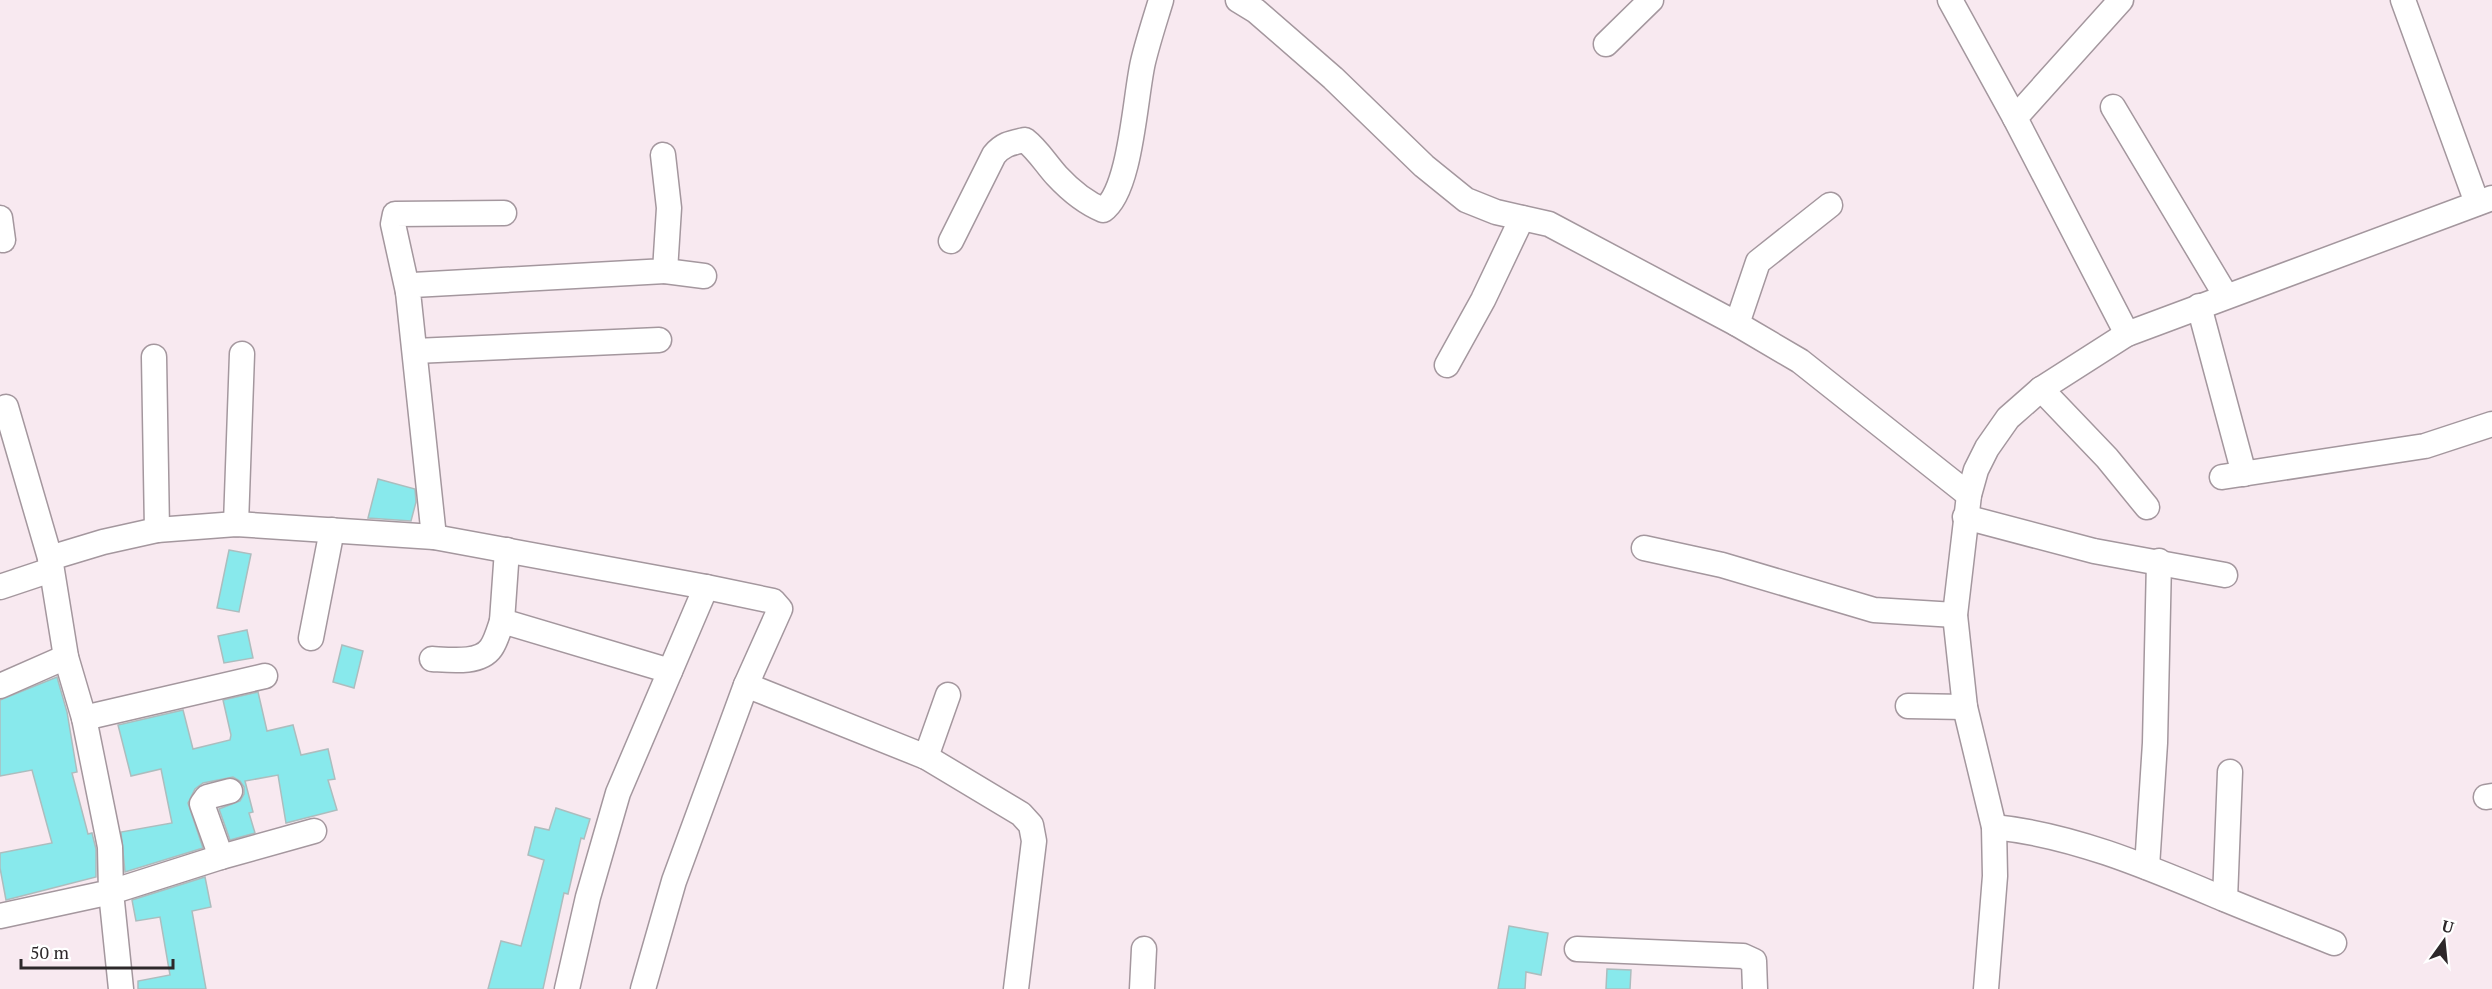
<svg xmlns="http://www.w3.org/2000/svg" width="2492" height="989" font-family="'PT Serif',serif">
<rect width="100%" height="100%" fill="#f8e9f0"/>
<g fill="#88e9ec" stroke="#acbdbe" stroke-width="1.5">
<path d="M378,479L415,489L416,502L411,521L368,518Z"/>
<path d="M229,550L251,554L239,612L217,608Z"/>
<path d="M247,630L253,658L224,663L218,636Z"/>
<path d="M342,645L363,651L354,688L333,682Z"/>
<path d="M57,677L67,712L77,772L72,773L88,834L92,833L96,849V877L6,900L0,868V853L52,843L32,770L0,776V700Z"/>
<path d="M258,692L267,731L293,725L301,755L328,749L335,779L328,780L337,810L286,823L278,775L245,781L253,812L249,813L255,833L230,840L219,809L240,801L244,794V787L240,781L233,777L203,783L195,789L188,803L203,848L125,872L121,832L172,823L161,769L131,776L118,725L183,710L193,749L230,740L231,735L223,700Z"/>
<path d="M556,808L590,819L584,839L581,838L568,894L564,893L543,989H488L501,941L521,946L544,860L528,855L535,827L549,830Z"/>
<path d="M205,877L211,907L192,911L206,989H138V981L170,975L160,917L136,921L132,900Z"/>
<path d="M1509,926L1548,933L1541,975L1526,972L1525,989H1498Z"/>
<path d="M1607,969L1631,970L1630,989H1606Z"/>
</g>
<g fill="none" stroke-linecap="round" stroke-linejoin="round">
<defs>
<g id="minor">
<path d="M1238,0L1256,11L1333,78L1424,166L1466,200L1496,212L1549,224L1737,324L1758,262L1830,205"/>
<path d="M1950,0L2015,118"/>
<path d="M2121,0L2015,118L2127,334"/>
<path d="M2403,0L2477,203"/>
<path d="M1606,44L1651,0"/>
<path d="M2113,107L2226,296"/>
<path d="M0,218L3,240"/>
<path d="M951,241L994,155C1003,144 1011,143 1025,140C1038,150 1046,164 1057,176C1070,190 1086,203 1103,210C1131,191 1135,96 1143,62C1148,41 1155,20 1161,0"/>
<path d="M665,271L704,276"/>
<path d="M408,292L393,224L395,214L504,213"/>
<path d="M2199,306L2244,474"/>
<path d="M1737,324L1800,361L1969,495"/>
<path d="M415,351L659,340"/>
<path d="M154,357L157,530"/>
<path d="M1447,365L1483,300L1522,218"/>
<path d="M2041,389L2107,458L2147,507"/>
<path d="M6,407L50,558"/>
<path d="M2222,477L2425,446L2492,424"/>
<path d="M1965,517L2094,551L2225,575"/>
<path d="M236,524L242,354"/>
<path d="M434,537L408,292L413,285L665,271L669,208L663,155"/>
<path d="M1644,548L1722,565L1874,610L1955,615"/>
<path d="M507,550L502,621L670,671"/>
<path d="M0,587L51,570"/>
<path d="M311,638L332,530"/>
<path d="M432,659C450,660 480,664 491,648C496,641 499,630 502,621"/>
<path d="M746,685L926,757L1021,814L1031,825L1034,841L1016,989"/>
<path d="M0,686L66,657"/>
<path d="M1908,706L1965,707"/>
<path d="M84,718L265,676"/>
<path d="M926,757L948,695"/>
<path d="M2486,797L2492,796"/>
<path d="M1994,827C2074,835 2150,868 2224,899C2260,914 2297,928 2334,943"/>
<path d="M221,857L202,804L207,797L230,791"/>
<path d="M2147,867L2155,743L2159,561"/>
<path d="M2225,899L2230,772"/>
<path d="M0,916L111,892L110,847L84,718L66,657L50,558L103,542L157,530L236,524L434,537L706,587L773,601L780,609L746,685L674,881L643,989"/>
<path d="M1577,949L1743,956L1754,961L1755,989"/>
<path d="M121,989L111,892L221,857L314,831"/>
<path d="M567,989L588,897L618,793L706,587"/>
<path d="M1142,989L1144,949"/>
<path d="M1986,989L1995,876L1994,827L1965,707L1955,615L1969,495L1976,470L1987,448L2008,418L2041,389L2127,334L2492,198"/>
</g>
</defs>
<use href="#minor" stroke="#a4979e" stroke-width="27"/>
<use href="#minor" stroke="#fff" stroke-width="24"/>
</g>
<g transform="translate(2444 941) rotate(15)" stroke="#ffffff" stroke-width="4.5" paint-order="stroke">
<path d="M0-4.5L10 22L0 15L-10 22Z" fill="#2d282a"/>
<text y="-9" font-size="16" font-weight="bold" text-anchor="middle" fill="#2d282a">U</text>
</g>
<path d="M21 959v9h152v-9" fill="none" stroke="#2d282a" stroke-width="3"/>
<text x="30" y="959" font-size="18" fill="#2d282a" stroke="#ffffff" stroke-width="4.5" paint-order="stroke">50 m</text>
</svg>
